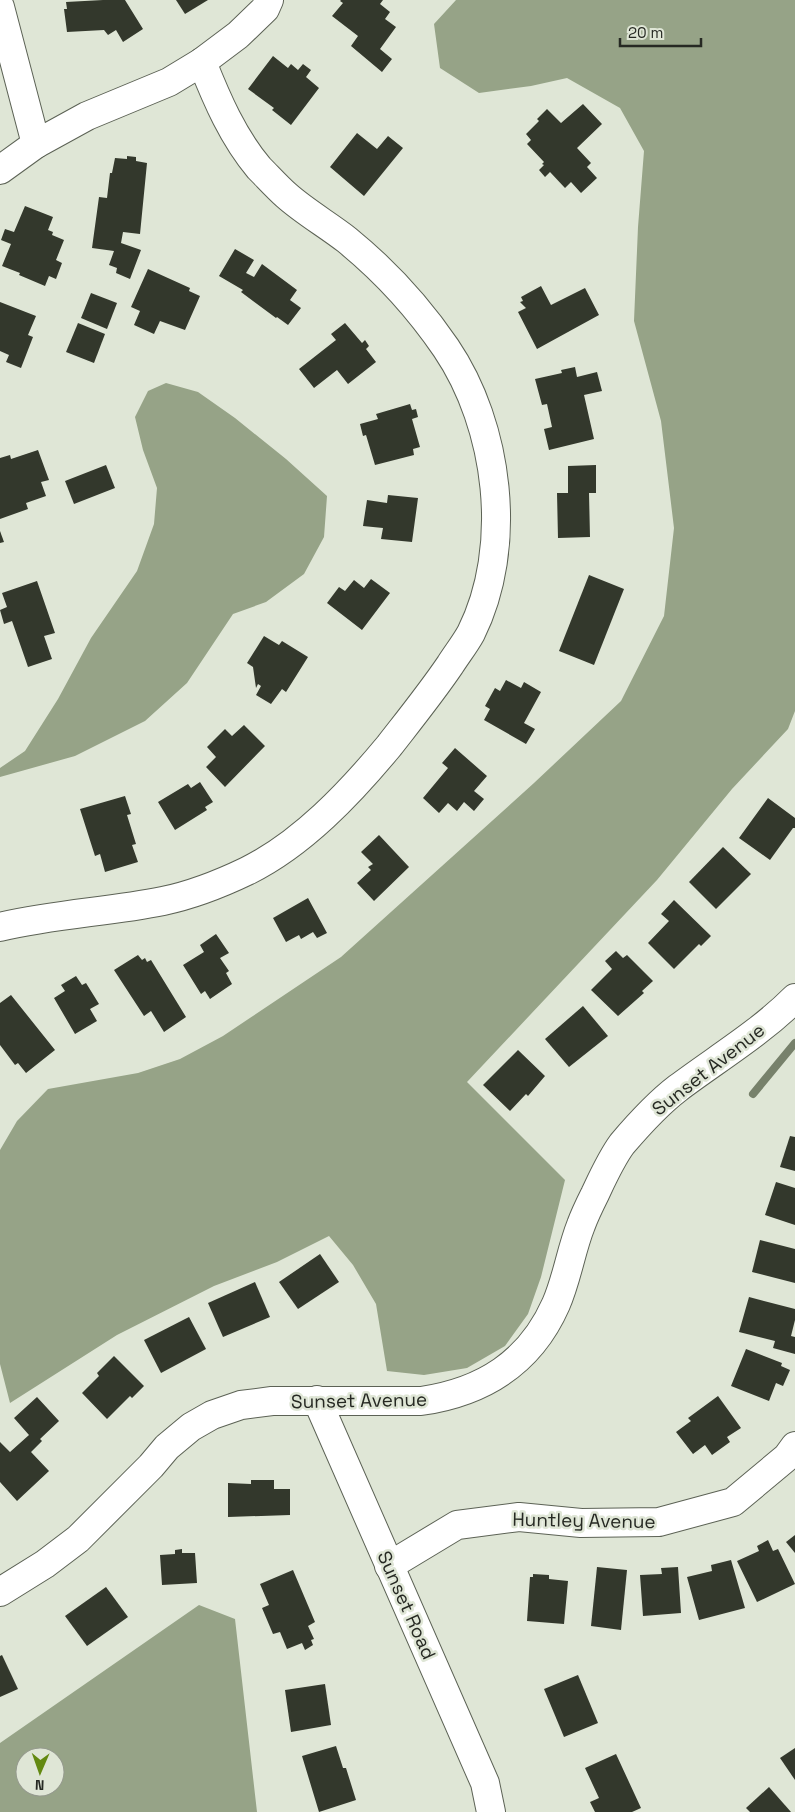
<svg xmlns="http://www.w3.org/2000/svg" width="795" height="1812" font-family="'Space Grotesk',sans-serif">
<rect width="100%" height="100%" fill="#dfe6d6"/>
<g fill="#96a387" fill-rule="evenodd">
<path d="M456,0H795V711L788,729L732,789L657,880L467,1082L565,1180L541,1277L528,1314L505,1346L467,1368L424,1375L387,1371L376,1304L353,1265L329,1236L277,1262L214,1286L117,1335L10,1403L0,1364V1150L17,1121L48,1089L138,1073L180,1059L223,1036L341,957L534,783L621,701L664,616L674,528L661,421L634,321L638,227L644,151L620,108L567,78L531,86L479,93L440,68L434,24Z"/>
<path d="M166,383L198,392L235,418L286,459L327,496L324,537L304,574L266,602L233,614L187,683L145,721L75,756L0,777V768L25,751L58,699L91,638L137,571L154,524L157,488L143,450L135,417L148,391Z"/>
<path d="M199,1605L235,1619L257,1812H0V1743ZM25,1757H55V1787H25Z"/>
</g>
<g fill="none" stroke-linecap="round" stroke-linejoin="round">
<path stroke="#77816b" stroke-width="8" d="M753,1094L795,1043"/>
</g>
<g fill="#33382c">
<path d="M103,0H125L143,29L123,42L116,30L108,35L104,30L67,32L64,9H67L66,2Z"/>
<path d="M176,0H208L185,14Z"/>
<path d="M341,0H383L380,4L390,12L385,19L396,27L380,49L392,59L382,72L351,46L358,36L332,16L343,3L340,1Z"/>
<path d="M273,56L288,68L291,64L298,70L303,64L311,70L306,77L319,88L291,125L272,110L274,108L248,89Z"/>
<path d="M583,104L602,124L577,148L591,163L587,167L597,178L581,193L571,182L565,188L550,172L545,177L539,170L544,165L542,164L544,162L527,144L531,140L526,134L539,121L537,119L547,109L561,123Z"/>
<path d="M357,133L377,149L388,136L403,148L364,196L330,167Z"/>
<path d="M127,156L136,157V161L147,163L140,234L123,232L121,243L141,250L130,279L116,273L117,268L109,265L114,251L92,248L99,197L107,198L110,173H112L115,158L127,159Z"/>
<path d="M25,206L53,217L48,230L53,232L52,235L64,240L56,260L62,263L56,279L49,276L45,286L19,275L20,273L2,266L11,244L1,240L5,229L14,232Z"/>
<path d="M235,249L254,260L246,273L254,277L262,264L297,290L290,300L301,308L288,325L277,317L276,318L241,292L243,290L219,276Z"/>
<path d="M148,269L190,288L189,291L200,296L185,330L160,321L154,334L134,325L140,311L131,307Z"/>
<path d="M541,286L551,305L585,288L599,315L537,349L518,312L526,308L520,302L523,301L521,297Z"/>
<path d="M91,293L117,303L107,329L81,318Z"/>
<path d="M0,302L36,316L28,335L33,337L21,368L6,362L9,355L0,351Z"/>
<path d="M78,323L105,334L94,363L66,352Z"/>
<path d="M345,323L362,343L365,340L369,346L366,349L376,362L348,384L337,370L314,388L299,369L336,340L331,334Z"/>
<path d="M575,367L577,377L597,372L602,391L584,395L594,439L549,450L544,429L552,427L547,404L542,405L535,379L562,373L561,370Z"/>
<path d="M410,404L412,410L416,409L418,417L412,419L420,447L413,449L414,455L375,465L366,435L363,436L360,424L378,419L376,414Z"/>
<path d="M38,450L49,480L41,482L46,496L26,503L28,509L0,519V458L10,455L11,459Z"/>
<path d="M106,465L115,488L74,504L65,481Z"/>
<path d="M596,465V493H589L590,537L558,538L557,493H568V466Z"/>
<path d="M388,495L418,498L412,542L381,539L383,528L363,526L367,500L387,503Z"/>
<path d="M0,531L4,542L0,543Z"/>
<path d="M589,575L624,589L594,665L559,651Z"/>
<path d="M371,579L390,593L362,630L327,603L339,587L345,591L354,580L364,588Z"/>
<path d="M37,581L55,633L44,636L52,659L28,667L12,621L4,624L0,610L7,607L2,593Z"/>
<path d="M264,636L279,645L282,641L308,657L286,692L282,689L271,704L256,695L261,686L258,684L256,688L253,667L247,663Z"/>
<path d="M506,680L521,688L524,682L541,692L524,723L535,729L526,744L484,720L490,709L485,706L495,688L500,691Z"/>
<path d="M244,725L265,746L225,787L206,767L216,757L207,747L225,729L232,736Z"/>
<path d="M455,748L487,776L474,791L484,799L474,811L464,802L457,811L448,803L439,813L423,798L448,768L442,763Z"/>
<path d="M200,782L213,802L205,807L207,810L175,830L158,802L188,784L191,788Z"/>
<path d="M125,796L131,814L127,815L136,844L132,845L138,862L105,872L100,854L95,856L80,809Z"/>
<path d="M768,798L795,818V828H793L770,860L739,838Z"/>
<path d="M379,835L409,867L374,901L357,883L371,870L368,867L373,864L361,852Z"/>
<path d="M723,847L751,874L716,909L689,882Z"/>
<path d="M308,898L327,933L317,938L313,932L301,939L299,935L286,942L273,918Z"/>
<path d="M674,900L711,936L701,946L699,944L674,969L648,943L669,921L661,914Z"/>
<path d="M216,934L229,953L220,958L229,971L226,973L232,984L210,999L205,991L201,994L183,965L204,952L200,945Z"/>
<path d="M616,951L623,958L627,955L653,981L642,991L644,993L618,1016L591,990L612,969L605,961Z"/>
<path d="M138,955L142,960L145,958L147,962L151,960L186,1017L164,1032L151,1011L144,1016L114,970Z"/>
<path d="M76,976L82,985L86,983L99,1004L90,1009L97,1021L75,1034L54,998L65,991L61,985Z"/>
<path d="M11,995L55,1050L26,1073L18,1063L15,1065L0,1045V1003Z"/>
<path d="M583,1006L608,1036L569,1067L545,1039Z"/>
<path d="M518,1050L545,1076L528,1096L526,1094L510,1111L483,1085Z"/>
<path d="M790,1136L795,1137V1171L780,1167Z"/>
<path d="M776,1182L795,1188V1225L765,1215Z"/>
<path d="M760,1240L795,1249V1283L752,1272Z"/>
<path d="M320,1254L339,1282L298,1309L279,1282Z"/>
<path d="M255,1282L270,1317L223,1337L208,1303Z"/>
<path d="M749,1297L795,1309V1320L791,1336L795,1337V1354L773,1348L775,1341L739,1332Z"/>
<path d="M189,1317L206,1349L161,1373L144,1340Z"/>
<path d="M746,1349L782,1363L781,1366L790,1370L783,1386L776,1383L769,1401L731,1386Z"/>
<path d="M114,1356L144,1386L132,1398L130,1396L107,1419L82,1393L99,1376L97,1373Z"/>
<path d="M718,1396L741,1428L727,1437L730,1442L712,1455L705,1445L693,1454L676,1432L691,1421L688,1418Z"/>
<path d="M37,1397L59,1421L40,1439L42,1441L31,1452L49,1471L17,1501L0,1482V1442L10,1452L29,1435L14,1418Z"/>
<path d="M251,1480H274V1489H290V1515L228,1517V1483L251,1484Z"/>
<path d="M795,1535V1553L786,1542Z"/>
<path d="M768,1540L773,1551L778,1549L795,1584L757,1602L737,1561L759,1551L757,1546Z"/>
<path d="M182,1549V1553H195L197,1583L162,1585L160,1555L175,1554V1550Z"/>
<path d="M731,1560L745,1608L699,1620L687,1577L712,1571L711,1565Z"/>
<path d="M597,1567L627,1570L621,1630L591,1626Z"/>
<path d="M678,1567L681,1613L643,1616L640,1575L662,1574L661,1568Z"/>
<path d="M293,1570L315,1622L308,1626L314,1639L311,1640L313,1645L305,1650L302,1643L287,1649L280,1632L273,1634L262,1608L269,1605L260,1584Z"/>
<path d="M533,1574L549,1575V1579L568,1581L564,1624L527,1621L530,1577H533Z"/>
<path d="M106,1587L128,1617L87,1646L65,1616Z"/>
<path d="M2,1655L18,1689L0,1697V1656Z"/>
<path d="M578,1675L598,1723L564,1737L544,1689Z"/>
<path d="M325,1684L331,1725L291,1732L285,1690Z"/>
<path d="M336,1746L343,1768H346L356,1800L319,1812L302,1756Z"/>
<path d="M795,1748V1780L780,1758Z"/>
<path d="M616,1754L641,1808L632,1812H595L590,1802L599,1798L585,1768Z"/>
<path d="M769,1787L791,1812H750L746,1808Z"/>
</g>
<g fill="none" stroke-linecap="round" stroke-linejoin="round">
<defs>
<g id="street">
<path d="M0,7L36,144"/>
<path d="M0,170L36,144L87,116L169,82L202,62L238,35L265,9L269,0"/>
<path d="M0,927C54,914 109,912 163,901C192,895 220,884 247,871C302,844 350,793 389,746C410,719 431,693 450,665C457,654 465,644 471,633C514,547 499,426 446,348C418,307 385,271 347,240C328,225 305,212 286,195C277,187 268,177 259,168C233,137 217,100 202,62"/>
<path d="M317,1400L485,1783L491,1812"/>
<path d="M389,1566L457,1525L519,1517L581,1523L659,1522L733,1502L787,1457L795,1446"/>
<path d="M0,1592L45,1564L78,1539L151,1466L167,1447L191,1427L212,1415L241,1405L272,1401H421C483,1392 530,1363 556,1304C567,1279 571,1250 581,1225C585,1214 590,1204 595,1194C603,1177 611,1159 622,1144C639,1124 657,1104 678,1088C718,1058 760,1033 795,998"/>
</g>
</defs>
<use href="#street" stroke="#5c6255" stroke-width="30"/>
<use href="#street" stroke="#fff" stroke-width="28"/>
</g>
<g text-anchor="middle" stroke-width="5" stroke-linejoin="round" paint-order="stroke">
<g font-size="19" fill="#262923" stroke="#dfe6d6">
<text transform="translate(708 1069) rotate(-38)" y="7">Sunset Avenue</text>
<text transform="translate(359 1400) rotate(-1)" y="7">Sunset Avenue</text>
<text transform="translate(584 1520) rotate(1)" y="7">Huntley Avenue</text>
<text transform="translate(407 1605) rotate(66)" y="7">Sunset Road</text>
</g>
</g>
<g transform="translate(40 1772) rotate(182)"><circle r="24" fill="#dfe6d6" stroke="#959a8e"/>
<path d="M0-4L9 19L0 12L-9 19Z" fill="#638911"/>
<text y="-8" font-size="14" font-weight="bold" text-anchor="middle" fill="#262923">N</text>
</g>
<path d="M620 38v8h81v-8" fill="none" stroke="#262923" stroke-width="2.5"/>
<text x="628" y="38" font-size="15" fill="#262923" stroke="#dfe6d6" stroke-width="4" paint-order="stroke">20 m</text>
</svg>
